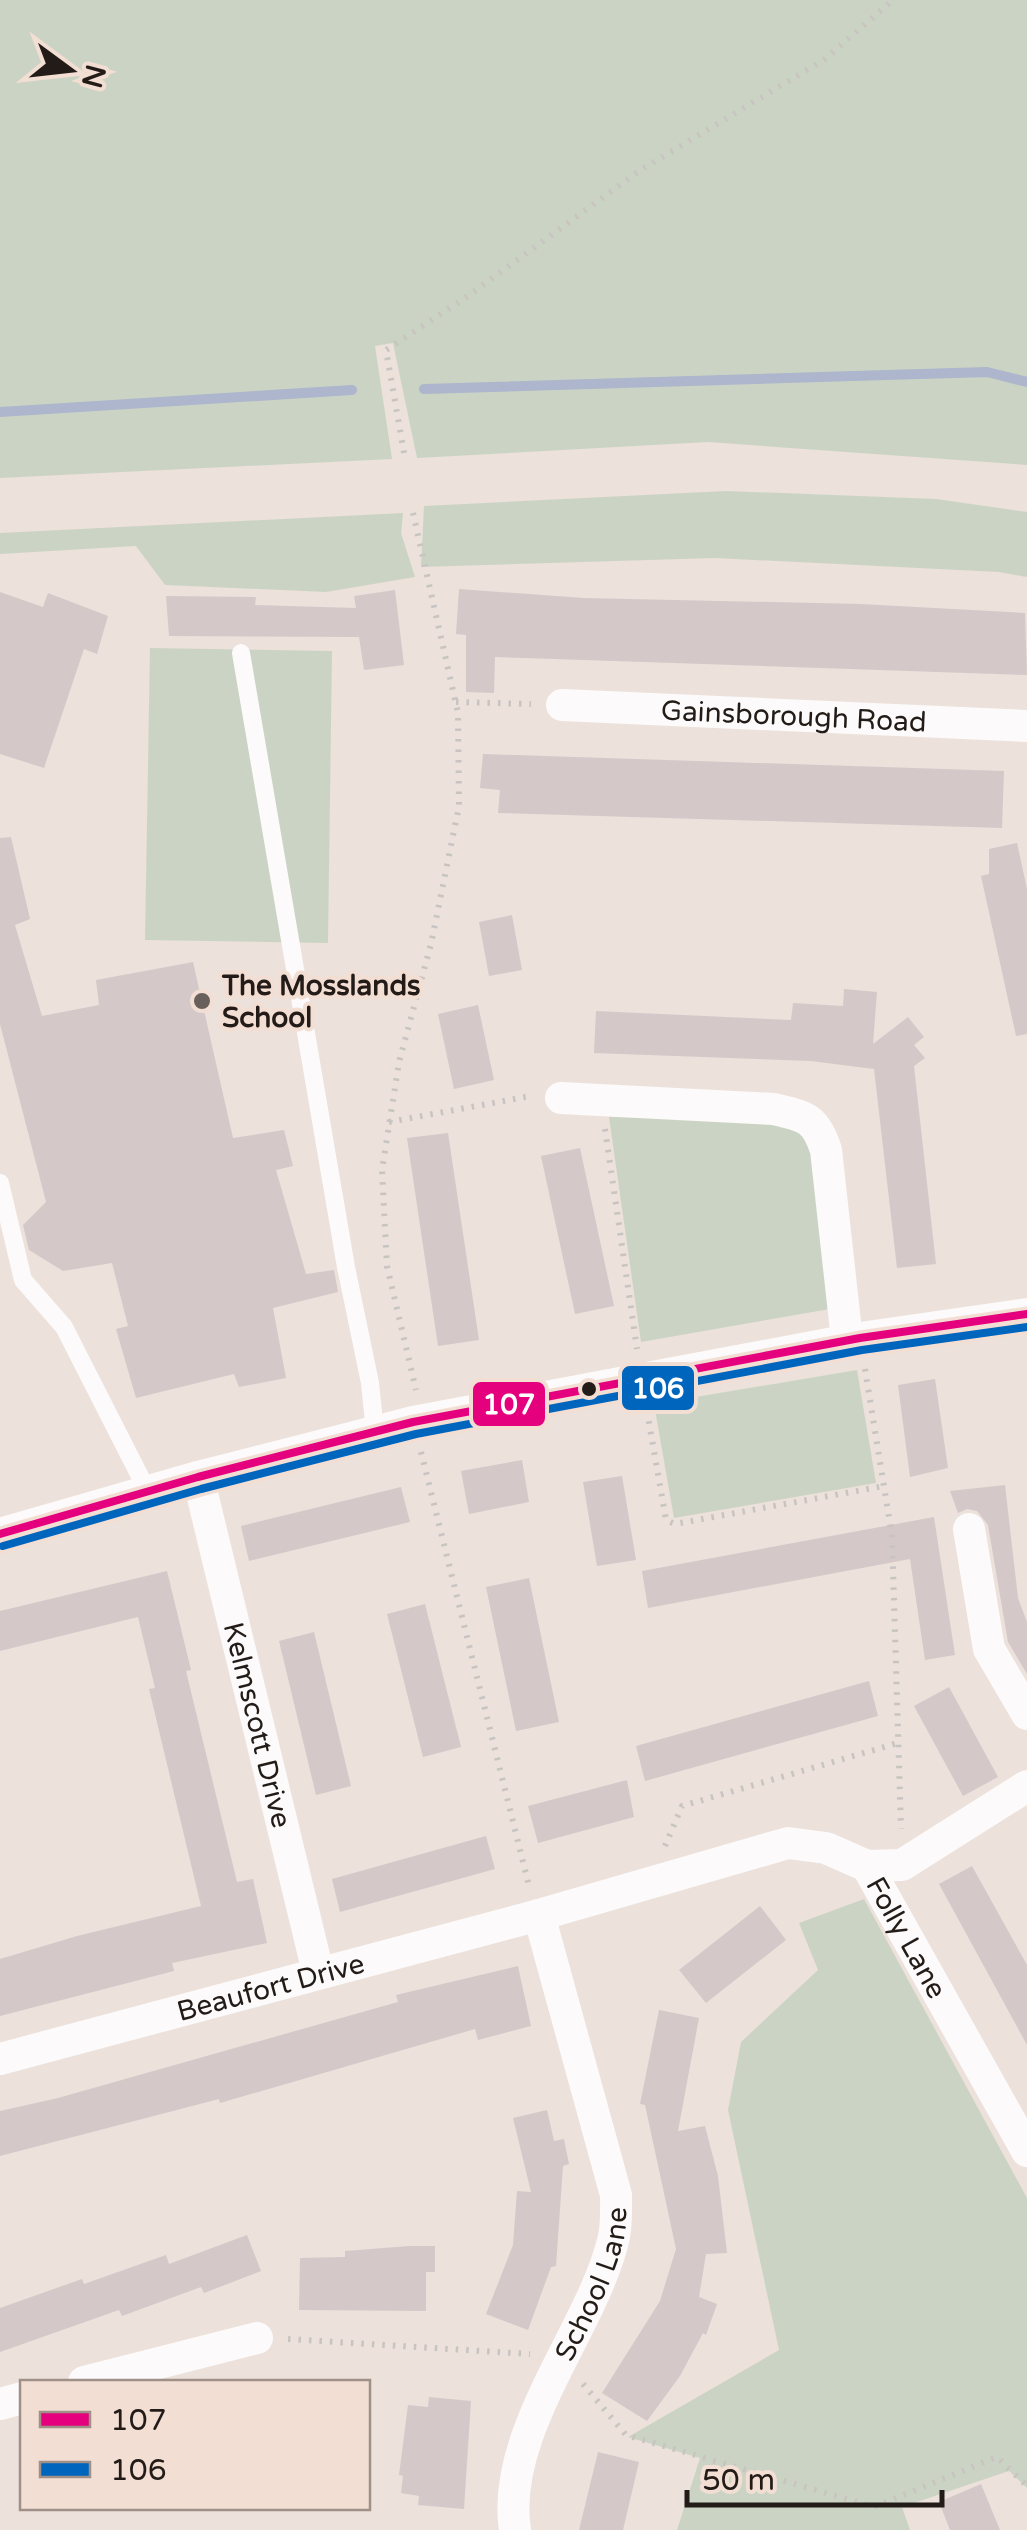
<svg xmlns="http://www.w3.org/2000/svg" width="1027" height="2530" font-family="'Varela Round',sans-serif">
<rect width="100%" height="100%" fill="#ece1db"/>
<g fill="#cbd4c4">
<path d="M0,0H1027V465L708,442L417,458L393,343L375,346L392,459L0,478Z"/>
<path d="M726,491L936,499L1027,512V577L999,572L715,558L421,567L424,506Z"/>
<path d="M403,513L401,533L415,577L326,592L165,585L136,546L0,554V533Z"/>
<path d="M150,648L332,651L328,943L145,940Z"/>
<path d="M609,1117L770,1119L802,1133L811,1150L830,1309L641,1342Z"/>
<path d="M857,1370L876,1483L674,1518L654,1404Z"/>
<path d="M864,1899L1027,2198V2488L1009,2471L902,2507L910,2530H677L700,2458L628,2437L779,2350L728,2110L741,2042L818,1970L799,1923Z"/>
</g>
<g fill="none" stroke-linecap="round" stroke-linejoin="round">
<g stroke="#adb6cc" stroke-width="10">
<path d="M424,389L987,372L1027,382"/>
<path d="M0,412L352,390"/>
</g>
</g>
<g fill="#d5c8c9">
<path d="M459,589L584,598L861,604L1025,613L1027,675L495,657L494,693L466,692V635L456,634Z"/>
<path d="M395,590L404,665L364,670L359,637L169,636L166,596L256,597L255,605L356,608L354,596Z"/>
<path d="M0,592L43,607L48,593L108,616L97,654L84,649L44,768L0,754Z"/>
<path d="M483,754L1004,771L1002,828L498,813L500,790L480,788Z"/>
<path d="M11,837L30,919L15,925L42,1016L99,1005L96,980L193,962L233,1138L284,1130L293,1166L276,1170L306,1274L334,1270L338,1292L273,1308L286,1378L239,1387L234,1374L136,1398L116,1329L128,1326L112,1263L63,1271L29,1250L23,1225L46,1202L0,1024V838Z"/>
<path d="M1017,843L1027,889V1034L1016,1036L981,876L989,874V849Z"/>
<path d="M512,915L522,970L489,976L479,922Z"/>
<path d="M844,989L877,992L873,1044L908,1017L924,1037L914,1045L925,1058L914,1066L936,1264L897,1268L874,1069L811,1061L594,1053L596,1011L791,1020L793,1003L843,1006Z"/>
<path d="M478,1005L494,1080L454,1089L438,1014Z"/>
<path d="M448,1133L479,1340L438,1346L407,1138Z"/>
<path d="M580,1148L614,1306L575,1314L541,1156Z"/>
<path d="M935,1379L948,1468L910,1477L898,1385Z"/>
<path d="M522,1460L529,1502L469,1514L461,1471Z"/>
<path d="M622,1476L636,1560L597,1566L583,1482Z"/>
<path d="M1005,1485L1018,1598L1027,1622V1674L1008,1642L988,1525L977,1511L967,1509L958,1513L950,1491Z"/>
<path d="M401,1487L410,1522L249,1561L241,1526Z"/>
<path d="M934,1517L955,1655L925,1660L910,1559L648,1608L642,1571Z"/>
<path d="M167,1571L191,1670L186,1671L237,1882L253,1879L267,1943L172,1963L174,1971L0,2016V1959L77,1936L201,1906L149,1689L155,1688L138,1617L0,1651V1611Z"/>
<path d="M529,1578L559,1722L516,1731L486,1587Z"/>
<path d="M425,1604L461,1747L423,1757L387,1614Z"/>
<path d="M314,1632L351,1786L316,1795L279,1641Z"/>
<path d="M869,1681L878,1716L645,1781L636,1746Z"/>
<path d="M949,1687L998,1777L963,1796L914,1706Z"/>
<path d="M627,1780L634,1817L538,1843L528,1806Z"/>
<path d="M486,1836L495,1869L340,1912L332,1879Z"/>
<path d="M972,1866L1027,1965V2045L939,1884Z"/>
<path d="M760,1906L786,1940L706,2003L679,1970Z"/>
<path d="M518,1966L531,2026L478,2040L475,2029L220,2103L219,2099L0,2156V2111L58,2098L398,2002L396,1995Z"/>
<path d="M659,2010L699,2018L678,2131L705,2126L718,2176L727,2253L706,2254L699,2297L717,2304L706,2335L703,2333L680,2376L647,2421L602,2393L660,2301L676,2249L645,2105L640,2104Z"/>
<path d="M547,2110L554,2141L564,2139L569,2164L563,2166L556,2266L551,2267L528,2330L486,2314L513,2245L517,2191L531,2192L513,2118Z"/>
<path d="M247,2235L261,2271L204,2293L201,2287L122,2316L119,2310L0,2352V2308L82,2279L84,2284L166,2255L169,2264Z"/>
<path d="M409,2246H435V2272H426V2311L299,2310L300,2258L345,2257V2251Z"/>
<path d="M429,2397L471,2401L464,2509L418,2505L419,2496L401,2493L403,2476L399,2475L408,2405L428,2407Z"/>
<path d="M598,2452L639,2462L623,2530H579Z"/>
<path d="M981,2484L1000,2530H950L939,2502Z"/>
</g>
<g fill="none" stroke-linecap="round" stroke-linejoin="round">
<g stroke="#c8c4c1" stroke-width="6" stroke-dasharray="2.5 8" stroke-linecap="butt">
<path d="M404,453L386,350L468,296L639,171L825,59L893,0"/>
<path d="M413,513L458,713L459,806L431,944L399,1062L382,1170L387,1266L416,1390"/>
<path d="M456,702L531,704"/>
<path d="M389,1122L531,1096"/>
<path d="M605,1129L637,1349"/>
<path d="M865,1369L892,1536L901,1829"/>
<path d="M647,1411L666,1520L675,1524L884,1486"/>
<path d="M421,1452L529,1886"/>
<path d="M665,1846L682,1806L898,1743"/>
<path d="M288,2339L530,2354"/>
<path d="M583,2384L626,2435L874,2507L997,2457L1027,2486"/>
</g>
<g stroke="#fcfafa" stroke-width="18">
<path d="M241,653L346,1267L370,1383L375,1432"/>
<path d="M0,1183L23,1280L64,1327L148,1492"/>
</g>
<g stroke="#fcfafa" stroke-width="32">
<path id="s1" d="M562,705L1027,726"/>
<path d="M561,1098L774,1109C806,1117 815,1117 826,1150L847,1340"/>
<path id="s2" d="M198,1477L318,1972"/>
<path d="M969,1529L989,1649L1027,1714"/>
<path d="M0,1534L198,1477L413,1422L860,1338L1027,1314"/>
<path d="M867,1866L902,1865L1027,1786"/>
<path id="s3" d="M0,2059L539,1915L788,1843L826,1848L867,1866L1027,2151"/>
<path d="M84,2382L257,2338"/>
<path d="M0,2404L22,2398"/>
<path id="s4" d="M515,2530C500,2433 591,2330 613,2241C617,2227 616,2210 616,2195L539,1915"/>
</g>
<defs>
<path id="bus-1" d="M0,1534L198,1477L413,1422L860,1338L1027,1314"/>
<path id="bus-2" d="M3,1546L201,1489L416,1434L862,1350L1027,1327"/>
</defs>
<use href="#bus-1" stroke="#f3ded4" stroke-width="15"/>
<use href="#bus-2" stroke="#f3ded4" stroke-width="15"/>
<use href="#bus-1" stroke="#e5007d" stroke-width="8"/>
<use href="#bus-2" stroke="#0065bd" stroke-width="8"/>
</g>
<circle fill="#69605c" stroke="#f3ded4" stroke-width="4" cx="202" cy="1001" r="10"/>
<circle fill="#221b17" stroke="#f3ded4" stroke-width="4" cx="589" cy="1389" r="9"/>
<g text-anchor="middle" stroke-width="8" stroke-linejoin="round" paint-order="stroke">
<g font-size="28" fill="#221b17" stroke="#f3ded4">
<text dy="10" stroke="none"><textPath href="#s1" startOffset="232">Gainsborough Road</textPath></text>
<text dy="10" stroke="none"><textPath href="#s2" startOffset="255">Kelmscott Drive</textPath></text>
<text dy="10" stroke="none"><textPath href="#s3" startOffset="982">Folly Lane</textPath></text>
<text dy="10" stroke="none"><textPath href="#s3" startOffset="280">Beaufort Drive</textPath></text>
<text dy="10" stroke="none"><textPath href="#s4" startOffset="262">School Lane</textPath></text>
</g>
<g font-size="28" font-weight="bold" fill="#221b17" stroke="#f3ded4" text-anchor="start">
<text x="222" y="995">The Mosslands<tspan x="222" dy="32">School</tspan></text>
</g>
</g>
<g stroke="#f3ded4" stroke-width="4">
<rect x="620" y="1364" width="76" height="48" rx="10" fill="#0065bd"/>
<rect x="471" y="1380" width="76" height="48" rx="10" fill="#e5007d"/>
</g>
<g font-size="28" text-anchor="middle" font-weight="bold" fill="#fff">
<text x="658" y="1398">106</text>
<text x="509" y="1414">107</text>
</g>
<rect x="20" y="2380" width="350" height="130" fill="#f3ded4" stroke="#9f9088" stroke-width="2.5"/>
<rect x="40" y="2412" width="50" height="15" fill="#e5007d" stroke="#9f9088" stroke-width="2.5"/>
<text x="110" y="2430" font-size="30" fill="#221b17">107</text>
<rect x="40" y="2462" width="50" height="15" fill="#0065bd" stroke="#9f9088" stroke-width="2.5"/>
<text x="110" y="2480" font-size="30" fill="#221b17">106</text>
<g transform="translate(70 70) rotate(105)" stroke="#f3ded4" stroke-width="8" paint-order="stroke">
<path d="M0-8L18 38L0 25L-18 38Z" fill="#221b17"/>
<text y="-15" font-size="28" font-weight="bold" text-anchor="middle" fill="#221b17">N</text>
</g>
<path d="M687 2490v15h255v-15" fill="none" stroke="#221b17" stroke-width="5"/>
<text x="702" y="2490" font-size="30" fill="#221b17" stroke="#f3ded4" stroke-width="8" paint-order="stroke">50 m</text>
</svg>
